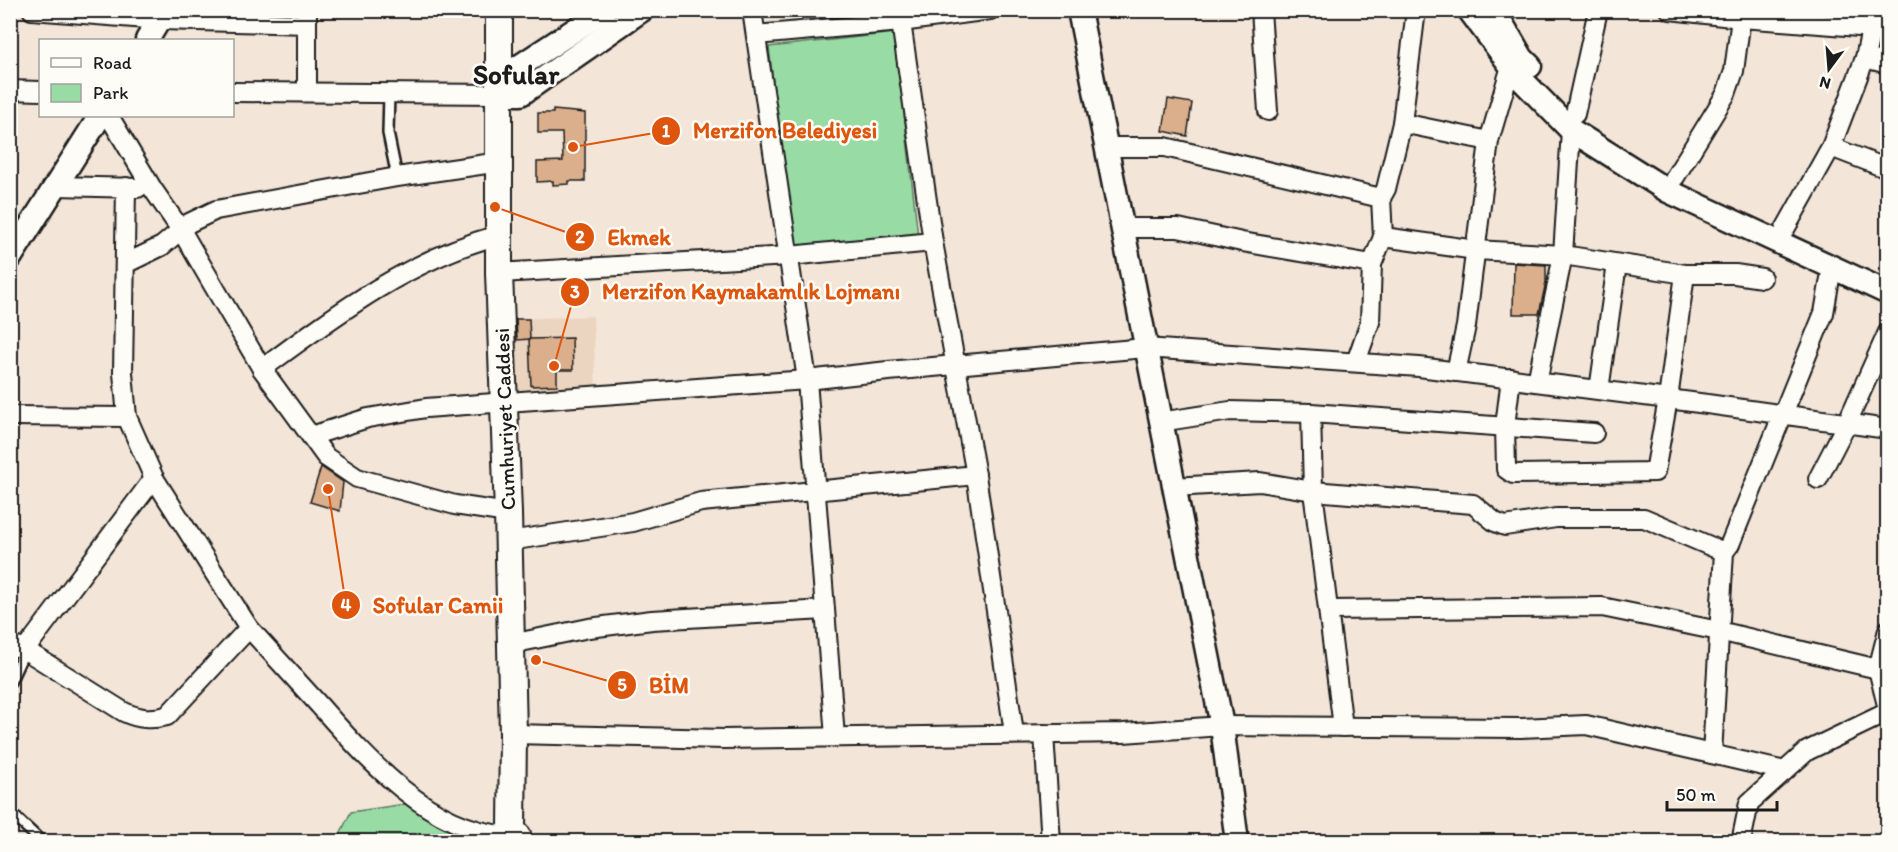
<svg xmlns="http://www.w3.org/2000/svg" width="1898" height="852" font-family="Itim,sans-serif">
<rect width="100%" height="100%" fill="#f3e5d7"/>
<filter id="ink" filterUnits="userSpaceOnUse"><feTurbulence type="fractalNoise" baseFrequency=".0167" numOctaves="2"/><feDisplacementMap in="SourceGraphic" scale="12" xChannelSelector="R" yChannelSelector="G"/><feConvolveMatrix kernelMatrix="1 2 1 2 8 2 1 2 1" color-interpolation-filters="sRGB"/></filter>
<g filter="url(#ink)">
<path fill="#ecd5c0" d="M593,316L596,392L513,396L510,319Z"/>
<g fill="#99dba5" stroke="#5a7c60" stroke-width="1.5">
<path d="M895,33L918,236L792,249L769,47Z"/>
<path d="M412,803L456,830L462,841L336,842L351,812Z"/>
</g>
<g fill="#dbaf8c" stroke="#1c1c1c" stroke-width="1.5">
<path d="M1168,99L1192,103L1187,136L1163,131Z"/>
<path d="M553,110L585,113V181H569V184L553,185V181L537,182V162L563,161L562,133H538V113H553Z"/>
<path d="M1514,263L1546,265V282L1539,314H1513Z"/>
<path d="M516,319H529L530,339L517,340Z"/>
<path d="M572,338L573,370H557V385L531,386L529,339Z"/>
<path d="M321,467L343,482L340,511L310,502Z"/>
</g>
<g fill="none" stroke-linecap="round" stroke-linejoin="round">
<defs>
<g id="service">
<path d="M389,93L388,133L397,177"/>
<path d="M10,682L25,650"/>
<path d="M10,812L42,842"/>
</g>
<g id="minor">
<path d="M32,10L160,20L307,24"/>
<path d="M307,10V92"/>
<path d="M752,10L807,380L835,737"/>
<path d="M1261,10L1268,111"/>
<path d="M1670,10L1741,18L1872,28"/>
<path d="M901,22L933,242L976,475L1014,733"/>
<path d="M756,35L901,22L990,10"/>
<path d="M1865,58L1888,64"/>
<path d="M10,90L40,91"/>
<path d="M232,92L500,94"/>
<path d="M1575,114L1598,10"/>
<path d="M109,116L152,188L181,230L262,369L326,457L357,478L455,505L508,513"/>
<path d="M1402,123L1489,141"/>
<path d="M1106,147H1165L1381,198"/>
<path d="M1831,147L1888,169"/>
<path d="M1675,177L1726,94L1734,71L1741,18"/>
<path d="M56,186L138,188"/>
<path d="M1122,228H1178L1242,242L1372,264"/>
<path d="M1785,229L1831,147L1865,58L1875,10"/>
<path d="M1383,237L1476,250L1563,255L1685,274H1735L1762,278"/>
<path d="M125,264L162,246L189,223L216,210L397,177L500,162"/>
<path d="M499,273L789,256L933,242"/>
<path d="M1356,362L1370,322L1372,264L1383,237L1381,198L1386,189L1402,123L1416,10"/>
<path d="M262,369C335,315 409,259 499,235"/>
<path d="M1456,372L1466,326L1489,141L1511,66"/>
<path d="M1511,378L1505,426L1506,469L1513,474L1655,472L1668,399L1685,274"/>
<path d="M1537,382L1563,255L1571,130"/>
<path d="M1599,390L1617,264"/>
<path d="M1311,413L1313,491L1343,727"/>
<path d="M10,416L127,417"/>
<path d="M1160,422L1230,411L1311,413L1594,433"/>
<path d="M311,436L368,418L426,408L807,380L888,371L1145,348L1419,367L1707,404L1888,429"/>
<path d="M1818,479L1847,423L1888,332"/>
<path d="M1173,487L1260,482L1313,491L1473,504L1495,522L1505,526L1556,518H1644L1724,552"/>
<path d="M509,541L633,522L701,502L976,475"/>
<path d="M1329,610L1602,607L1719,631L1878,669"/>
<path d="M249,628C273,654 296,680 320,706C367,759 428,829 504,835"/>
<path d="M1888,630L1878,669L1888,709"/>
<path d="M10,644L25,650L154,478"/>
<path d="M511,644L589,628L652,620L825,610"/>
<path d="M25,650L124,712C139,719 151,720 167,716L249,628L154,478L127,417L123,373L126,187"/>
<path d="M513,734L724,739L1123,733L1222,726L1521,728L1586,725L1785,771"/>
<path d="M1044,734L1051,842"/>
<path d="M1712,754L1724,552L1730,544L1824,313L1832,267"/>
<path d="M504,834C509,826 516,827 521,834V842"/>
<path d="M1741,842L1749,803L1807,751L1888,712"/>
</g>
<g id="tertiary">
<path d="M1079,10L1222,726L1237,842"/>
<path d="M1469,10L1520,78L1571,130L1668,191L1888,293"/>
<path d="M1494,10L1522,58L1530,66"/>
<path d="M147,40L165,10"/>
<path d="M500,79L605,10"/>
<path d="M500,94H521L642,10"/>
<path d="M10,258L100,116"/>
</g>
<path id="secondary" d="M499,10V273L508,513L513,734L512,828"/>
</defs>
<use href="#service" stroke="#1c1c1c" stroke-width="14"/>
<use href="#minor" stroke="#1c1c1c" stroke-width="22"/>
<use href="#tertiary" stroke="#1c1c1c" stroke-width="27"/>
<use href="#secondary" stroke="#1c1c1c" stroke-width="30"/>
<use href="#service" stroke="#fdfcf7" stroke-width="9"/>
<use href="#minor" stroke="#fdfcf7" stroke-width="18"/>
<use href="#tertiary" stroke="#fdfcf7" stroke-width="22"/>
<use href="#secondary" stroke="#fdfcf7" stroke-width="26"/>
</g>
</g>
<g text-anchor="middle" stroke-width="5" stroke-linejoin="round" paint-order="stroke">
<g font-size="21" fill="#1c1c1c" stroke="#fdfcf7">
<text transform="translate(505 419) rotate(-92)" y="7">Cumhuriyet Caddesi</text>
</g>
<g font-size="27" font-weight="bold" fill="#1c1c1c" stroke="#fdfcf7">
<text x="516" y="84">Sofular</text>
</g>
</g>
<path fill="none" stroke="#de560d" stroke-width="2" d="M573 147L666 131M495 207L580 237M554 366L575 292M328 489L346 605M536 660L622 685"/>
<g fill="#de560d" stroke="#fdfcf7" stroke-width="2">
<circle cx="573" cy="147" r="6"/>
<circle cx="495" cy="207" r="6"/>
<circle cx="554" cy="366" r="6"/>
<circle cx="328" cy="489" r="6"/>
<circle cx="536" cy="660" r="6"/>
<circle cx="666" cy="131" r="15"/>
<circle cx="580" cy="237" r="15"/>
<circle cx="575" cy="292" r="15"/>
<circle cx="346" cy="605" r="15"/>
<circle cx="622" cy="685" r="15"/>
</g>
<g font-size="18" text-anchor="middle" font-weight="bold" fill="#fff">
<text x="666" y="137">1</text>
<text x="580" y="243">2</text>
<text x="575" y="298">3</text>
<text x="346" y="611">4</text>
<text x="622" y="691">5</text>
</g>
<g font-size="22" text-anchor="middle" font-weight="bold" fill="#de560d" stroke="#fdfcf7" stroke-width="5" stroke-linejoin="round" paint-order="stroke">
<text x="785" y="138">Merzifon Belediyesi</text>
<text x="639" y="245">Ekmek</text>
<text x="751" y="299">Merzifon Kaymakamlık Lojmanı</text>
<text x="438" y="613">Sofular Camii</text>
<text x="669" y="693">BİM</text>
</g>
<rect width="1898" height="852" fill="none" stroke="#fdfcf7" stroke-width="36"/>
<rect x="18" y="18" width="1862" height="816" fill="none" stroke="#1c1c1c" stroke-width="2" filter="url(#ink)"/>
<rect x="39" y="39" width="195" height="78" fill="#fdfcf7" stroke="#a3a29f" stroke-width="1.5"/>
<rect x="51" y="58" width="30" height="9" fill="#fdfcf7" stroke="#a3a29f" stroke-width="1.5"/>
<text x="93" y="69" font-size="18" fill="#1c1c1c">Road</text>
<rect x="51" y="84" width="30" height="18" fill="#99dba5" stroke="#a3a29f" stroke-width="1.5"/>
<text x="93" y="99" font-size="18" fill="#1c1c1c">Park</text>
<g transform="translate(1829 69) rotate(196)" stroke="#fdfcf7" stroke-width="4.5" paint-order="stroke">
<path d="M0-4.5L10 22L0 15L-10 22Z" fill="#1c1c1c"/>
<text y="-9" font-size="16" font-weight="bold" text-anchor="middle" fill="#1c1c1c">N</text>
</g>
<path d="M1667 801v9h110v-9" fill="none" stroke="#1c1c1c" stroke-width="3"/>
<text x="1676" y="801" font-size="18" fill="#1c1c1c" stroke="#fdfcf7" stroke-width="4.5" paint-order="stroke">50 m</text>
</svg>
